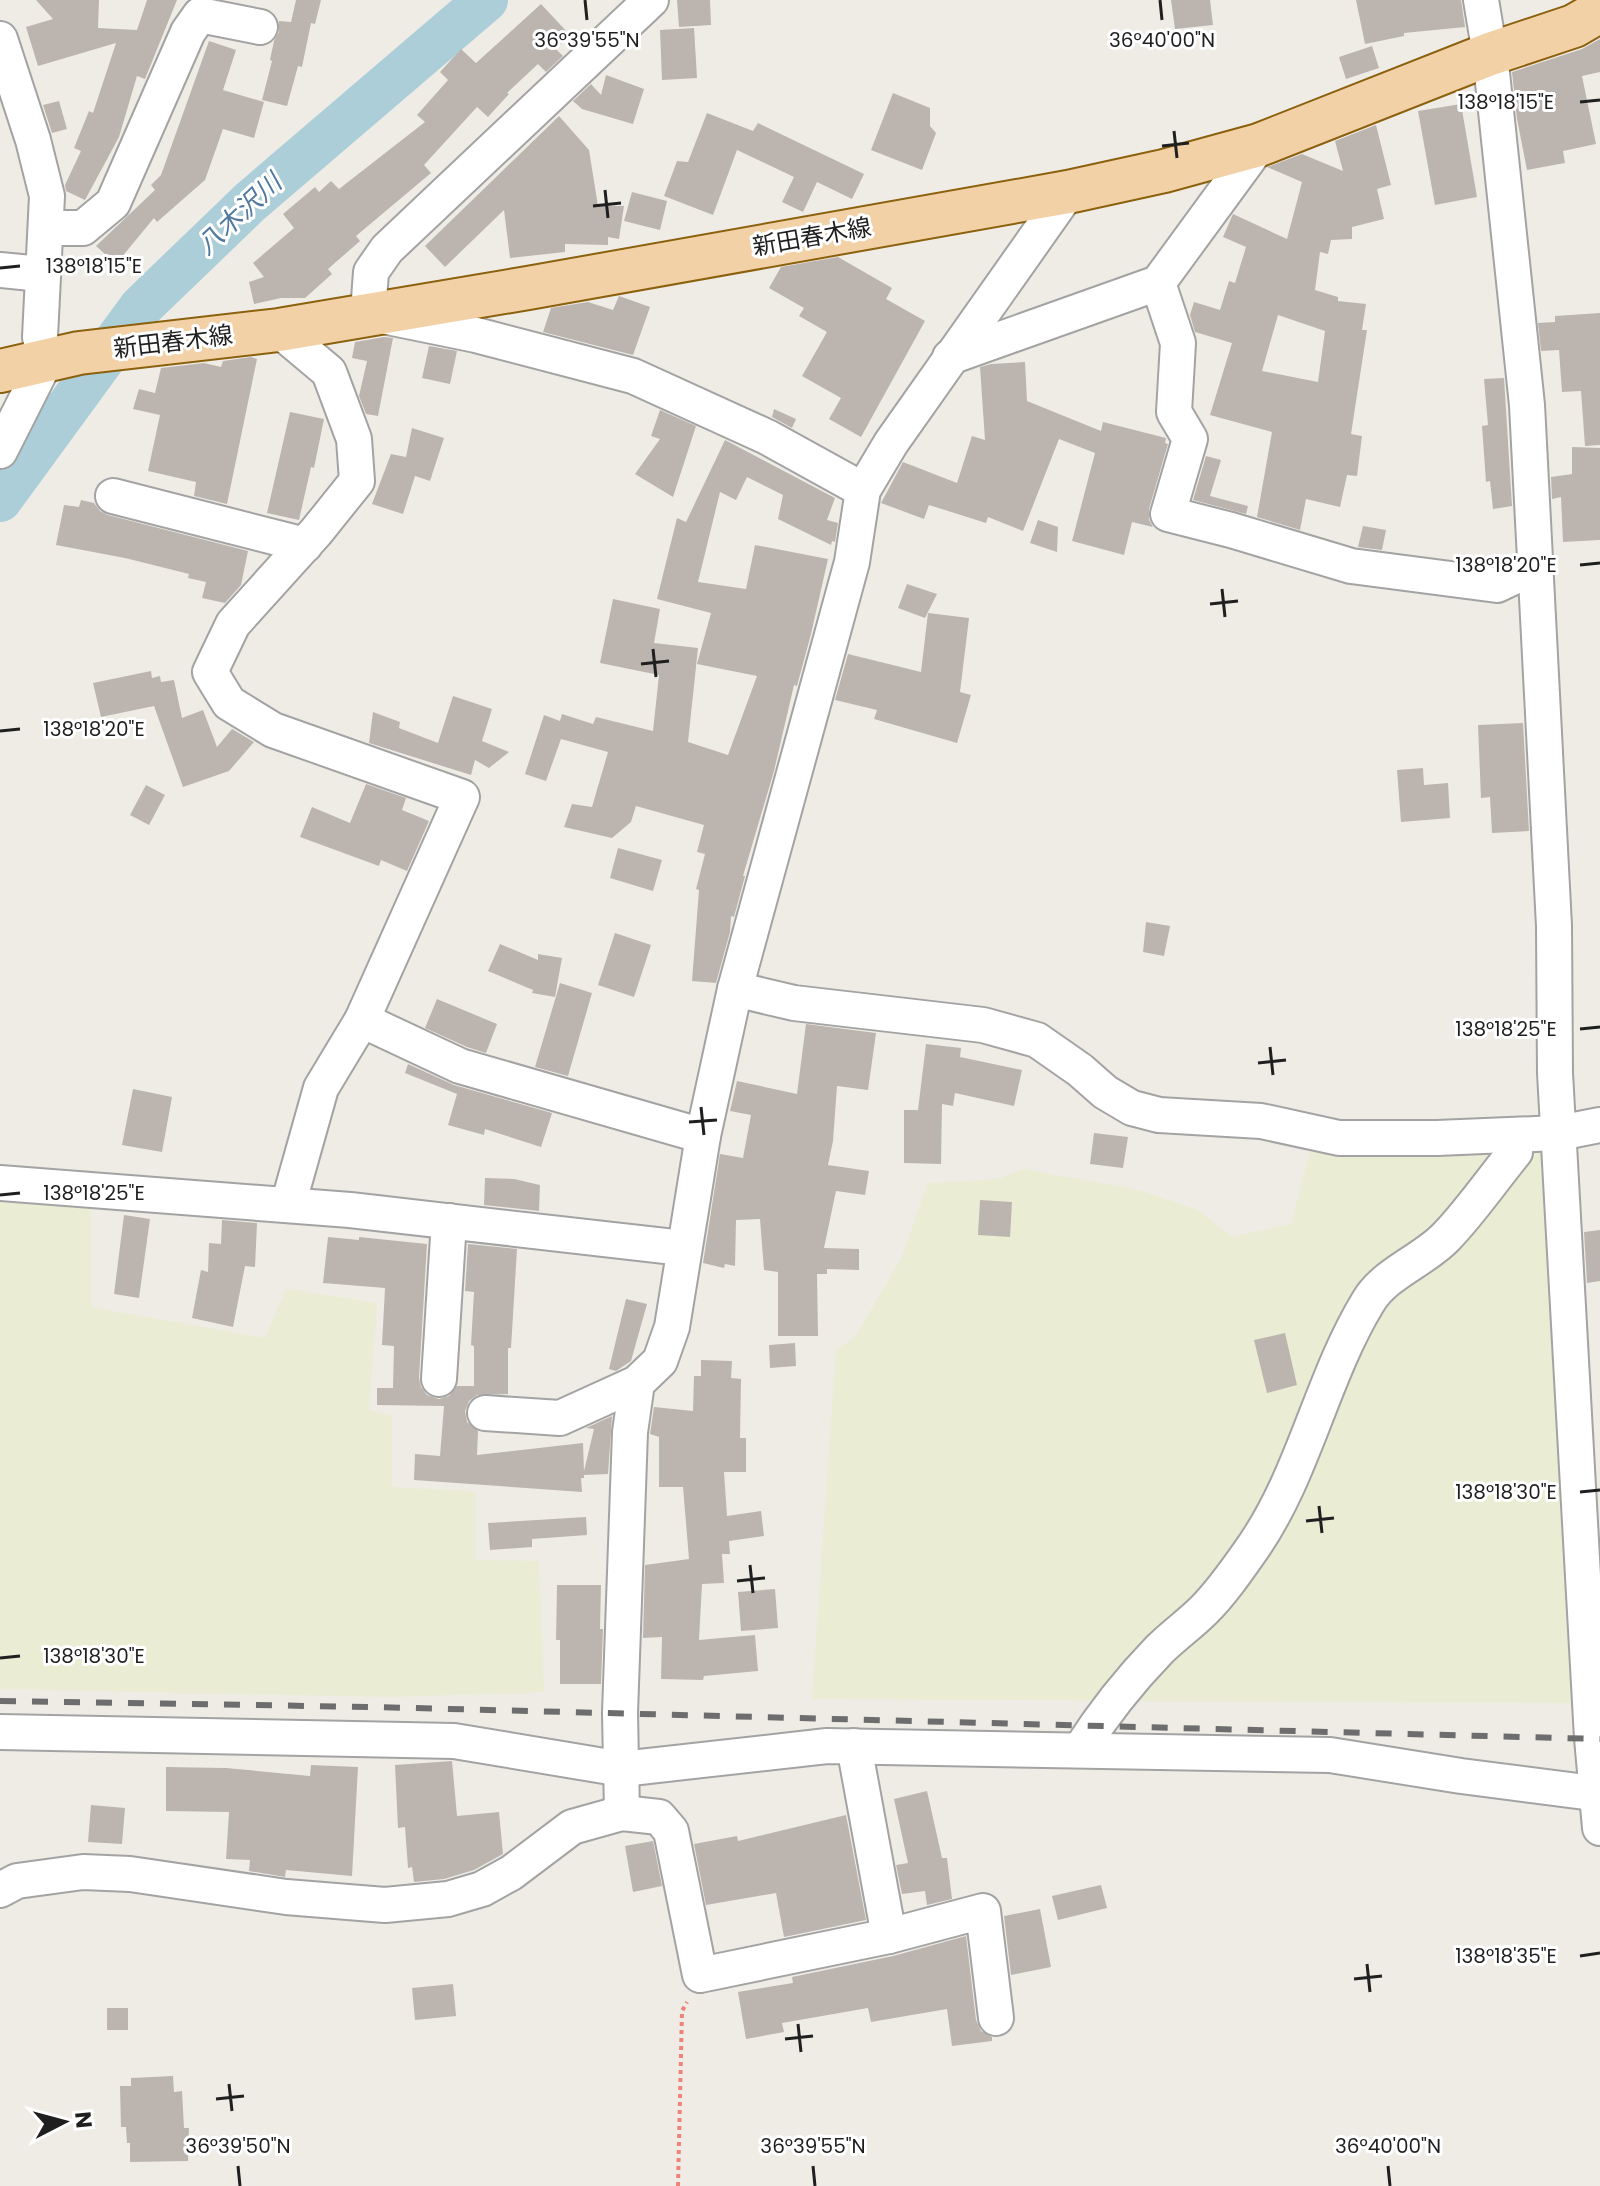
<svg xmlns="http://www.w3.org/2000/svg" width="1600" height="2186" font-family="Poppins,'Noto Sans JP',sans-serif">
<rect width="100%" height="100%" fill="#efece6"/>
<g fill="#eaecd3">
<path d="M1555,1141L1578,1703L812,1699L836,1350L855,1337L901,1259L928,1183L999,1179L1023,1169L1139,1190L1198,1210L1232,1237L1291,1224L1312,1144Z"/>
<path d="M0,1202L91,1206V1307L265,1338L286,1289L377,1303L369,1410L392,1416V1487L476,1492V1560L539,1561L544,1692L392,1697L0,1689Z"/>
</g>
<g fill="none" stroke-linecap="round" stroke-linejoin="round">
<path stroke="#abced8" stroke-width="44" d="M0,500L141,307L250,202L486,0"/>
</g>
<g fill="#bcb5af" fill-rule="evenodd">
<path d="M36,0H99L98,28L137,30L147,0H177L145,79L137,76L119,137L85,200L66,191L65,185L81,151L74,148L89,111L93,113L116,43L38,66L26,27L53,19Z"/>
<path d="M296,0H321L315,24L311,23L302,67L298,66L287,106L262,100L272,61L270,60L274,41L279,32V21L291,22Z"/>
<path d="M677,0H710L711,25L679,27Z"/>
<path d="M1171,0H1210L1213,25L1175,29Z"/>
<path d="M1356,0H1461L1465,27L1404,33V36L1365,44Z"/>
<path d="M541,4L570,35L556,49L563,56L546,72L538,64L507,93L509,94L488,117L477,107L424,165L431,173L356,236L360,241L328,269L332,274L305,298H281L254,304L249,282L264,277L253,263L294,228L283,214L315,187L319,192L331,181L339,189L425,122L417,115L448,80L440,72L461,49L476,63Z"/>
<path d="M694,28L697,78L662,80L660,30Z"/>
<path d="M1600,39V72L1582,76L1596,144L1563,151L1565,163L1527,170L1517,119L1512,72L1582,49Z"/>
<path d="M209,41L236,50L223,90L264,102L254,138L223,129L205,180L157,222L154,218L116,264L96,246L155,190L151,185L161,175Z"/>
<path d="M1372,46L1379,68L1346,79L1339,57Z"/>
<path d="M606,75L644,89L633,124L582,109L573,101L591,84L601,95Z"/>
<path d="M893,93L930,108V126L936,133L922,170L871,150Z"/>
<path d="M59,101L67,129L52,133L43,105Z"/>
<path d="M1461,104L1477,197L1435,205L1418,111Z"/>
<path d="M707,113L753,131L758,123L864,174L852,199L817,182L803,212L782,202L794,177L737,150L713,215L664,196L677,161L688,162Z"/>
<path d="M559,116L589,150L598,206H624L619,239L608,237V245L565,244V252L510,258L504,210L445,267L425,246Z"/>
<path d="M1376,125L1391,185L1377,189L1384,219L1352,227V239L1331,240L1328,254L1320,252L1315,290L1338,297V301L1366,304L1362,330H1367L1351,434L1362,436L1357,476L1347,475L1340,507L1306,499L1300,530L1257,517L1272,432L1210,415L1232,343L1195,332L1190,315L1194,302L1220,310L1229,281L1235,283L1246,247L1223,237L1233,214L1287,239L1302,182L1267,167L1302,154L1343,171L1335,141ZM1278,315L1325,331L1318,382L1262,371Z"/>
<path d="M632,192L667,201L660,230L624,221Z"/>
<path d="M838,257L892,288L886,299L925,321L861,437L829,419L841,398L802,376L827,332L799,316L804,308L769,288L781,267Z"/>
<path d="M619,296L650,307L633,355L543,332L551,308L588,302L613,310Z"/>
<path d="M1600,313V445L1585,446L1581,391L1562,392L1559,350L1541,351L1538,323L1555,322V316Z"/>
<path d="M384,337L393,338L378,416L366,414L359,396L367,361L352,358L355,342Z"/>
<path d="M429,346L457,351L450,384L422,378Z"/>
<path d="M251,357L257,359L227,504L194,496L196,482L148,471L160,415L133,409L139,389L155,393L161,368L204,363L221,367L223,361Z"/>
<path d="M1025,362L1027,401L1101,431L1103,422L1166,438L1165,443L1168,444L1149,509V520L1153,527L1132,522L1124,555L1072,541L1095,453L1059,439L1023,531L988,517L986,523L929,505L924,519L881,503L903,462L957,483L972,436L985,440L980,367L991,364Z"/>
<path d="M1504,378L1512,506L1493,509L1490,481L1486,482L1482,426L1488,425L1484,379Z"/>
<path d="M774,409L796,419L792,428L772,417Z"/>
<path d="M660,410L696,426L673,497L635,474L660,439L651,436Z"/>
<path d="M290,412L324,419L314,468L311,467L299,520L267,513Z"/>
<path d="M412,428L444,438L430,481L415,476L403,514L372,504L391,454L406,457Z"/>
<path d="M725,440L835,498L827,520L838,523L835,542L832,541L831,545L778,519L783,495L747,477L736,500L720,492L698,582L746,589L755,545L828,559L811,634L797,686L794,685L774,771L743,876H745L734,917L731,916L730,932L716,983L692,981L699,890L696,889L705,854L697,852L704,825L636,806L631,822L612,838L564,827L572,804L592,807L608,752L561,739L546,781L525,774L544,715L560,721L562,714L593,724L596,717L653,731L659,675L600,663L613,599L660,609L654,643L698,648L688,742L728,755L757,676L697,664L711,613L657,599L677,518L686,522Z"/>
<path d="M1572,447L1600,448V540L1563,542L1561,497L1552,499L1551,477L1572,474Z"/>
<path d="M1206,456L1221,460L1210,496L1248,506L1246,514L1193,500Z"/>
<path d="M81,500L94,503L100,511L108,515L248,551L241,585L225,603L202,598L206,582L188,578L189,574L125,558L56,545L64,505L79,507Z"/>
<path d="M1038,520L1058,527L1057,552L1030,543Z"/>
<path d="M1363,526L1386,530L1382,550L1358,547Z"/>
<path d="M907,584L937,594L925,618L898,608Z"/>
<path d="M928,613L969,618L960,692L971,695L957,743L874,719L877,710L835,700L848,654L921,672Z"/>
<path d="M151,671L152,678L160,676L161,682L174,680L182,718L203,710L217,747L232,729L254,742L229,771L183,787L154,706L101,717L93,683Z"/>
<path d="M453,696L492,709L482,741L509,752L489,768L475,760L471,775L369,743L373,712L400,722L399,728L438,743Z"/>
<path d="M1523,723L1529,831L1492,833L1490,797L1481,798L1478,725Z"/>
<path d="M1423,768L1424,785L1448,783L1450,818L1401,822L1397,770Z"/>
<path d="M366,784L406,798L402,810L429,821L407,871L381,860L379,866L300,837L312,807L350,823Z"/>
<path d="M146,785L165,795L149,825L130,815Z"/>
<path d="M618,848L662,860L653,891L610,878Z"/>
<path d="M1146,922L1170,926L1164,956L1143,952Z"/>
<path d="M615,933L651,945L634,997L598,985Z"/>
<path d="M500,944L538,960V954L562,958L555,997L532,993L533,990L488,971Z"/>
<path d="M560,983L592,993L568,1076L535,1067Z"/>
<path d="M437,999L497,1024L486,1053L467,1047L425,1028Z"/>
<path d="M806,1024L876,1033L868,1090L837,1086L833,1141L828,1165L869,1171L865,1195L836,1191L824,1248L859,1249V1270L827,1269V1274H817L818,1336H778V1272L764,1270L760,1219L736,1220L735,1266L725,1264L724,1268L703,1263L720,1154L743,1158L751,1115L730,1111L737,1081L797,1094Z"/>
<path d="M926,1044L961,1048L960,1057L1022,1070L1014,1106L955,1093L953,1106L942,1104L941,1164L904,1163V1110H918Z"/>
<path d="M408,1064L454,1085L552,1113L541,1147L485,1129L484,1135L448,1125L457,1094L405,1073Z"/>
<path d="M133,1089L172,1097L162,1152L122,1145Z"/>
<path d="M1094,1133L1128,1137L1123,1168L1090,1164Z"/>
<path d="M485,1178L514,1179L540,1185L539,1211L484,1205Z"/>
<path d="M980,1200L1012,1202L1010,1237L978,1235Z"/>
<path d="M124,1215L150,1219L139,1298L114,1294Z"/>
<path d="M222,1220L257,1223L255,1267L245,1266L233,1327L192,1318L201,1270L208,1272L209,1243L221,1244Z"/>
<path d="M1600,1230V1281L1587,1283L1584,1232Z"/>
<path d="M328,1237L359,1240V1237L427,1244L419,1378L421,1387L427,1395L439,1399L449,1396L457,1386H474V1346L471,1345L474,1292L465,1291L468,1244L517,1249L511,1348H508V1394L477,1395L469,1401L465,1411L467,1422L478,1431L477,1455L583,1443L584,1471L594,1429L586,1428L612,1416L608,1474L584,1475V1478H581L582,1492L414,1480L415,1454L440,1456L444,1406L377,1405V1388H393L394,1346L382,1345L385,1288L323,1283Z"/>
<path d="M626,1299L647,1304L631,1361L616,1371L609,1369Z"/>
<path d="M1285,1333L1297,1385L1267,1393L1254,1340Z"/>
<path d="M795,1343L796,1366L770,1368L769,1345Z"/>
<path d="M701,1360L732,1361L731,1378L741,1379L740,1438H746V1472H724L727,1516L761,1511L764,1536L729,1541L730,1554H722L724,1583L702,1584L699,1640L755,1635L758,1671L704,1676L703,1680L661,1679L662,1637L643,1638L645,1565L689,1559L683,1487H659V1437L650,1434L654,1407L693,1411L694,1376H701Z"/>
<path d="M586,1517L587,1535L532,1539V1547L490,1550L488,1523Z"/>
<path d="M557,1585H601L600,1629H603L601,1684H560V1640H556Z"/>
<path d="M775,1589L778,1628L741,1631L738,1592Z"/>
<path d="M452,1761L457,1816L499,1812L503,1854L474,1870L444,1879L414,1882L412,1867L408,1868L405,1827L398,1828L395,1765Z"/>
<path d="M311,1765L358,1767L352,1876L286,1870L285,1877L249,1871L250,1860L226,1859L229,1812L166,1811V1767L226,1768L310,1776Z"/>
<path d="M927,1791L942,1858H947L952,1899L927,1905L925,1891L902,1894L896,1865L908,1863L894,1799Z"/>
<path d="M91,1805L125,1808L122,1844L88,1842Z"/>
<path d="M846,1815L866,1920L784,1937L776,1893L706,1905L694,1844L737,1836L738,1841Z"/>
<path d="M653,1841L662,1886L633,1892L625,1846Z"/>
<path d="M1101,1885L1107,1908L1058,1920L1052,1896Z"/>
<path d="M1040,1909L1051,1967L1011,1975L1004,1916Z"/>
<path d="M966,1936L976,2020L981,2031L992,2037V2041L952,2046L947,2009L871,2022L868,2008L782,2023L784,2032L746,2039L738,1992L793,1983L792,1977L893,1956Z"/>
<path d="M453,1984L456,2016L415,2020L412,1988Z"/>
<rect x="107" y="2008" width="21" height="22"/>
<path d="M173,2076L174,2092L182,2091L184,2128H189L188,2161L130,2162V2143H127L126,2127H121L120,2086H131V2078Z"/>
</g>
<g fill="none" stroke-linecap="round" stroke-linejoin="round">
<defs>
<g id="minor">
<path d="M651,0L387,249L371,272L368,313L476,335L633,376L767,437L863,490"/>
<path d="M1481,0L1490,54L1527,405L1554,926L1555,1073L1592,1738L1600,1828"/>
<path d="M0,39L33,140L47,196L40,337L45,362L0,451"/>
<path d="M46,228H83L113,203L188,32L200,15L260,27"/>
<path d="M0,270L42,274"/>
<path d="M1158,283L1178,343L1174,412L1190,439L1168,514L1231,530L1351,566L1497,585L1535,567"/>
<path d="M279,330L329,372L354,439L357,481L316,532L233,624L210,672L229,703L273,730L462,797L362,1020L321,1088L288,1205"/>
<path d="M950,357L1158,283L1259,145"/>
<path d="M113,496L305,545"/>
<path d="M735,989L794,1003L983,1025L1037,1040L1080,1070L1105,1092L1132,1108L1159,1115L1261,1121L1339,1138H1437L1559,1133L1600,1125"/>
<path d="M362,1020L460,1066L703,1136"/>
<path d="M0,1183L350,1210L683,1248"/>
<path d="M439,1379L449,1221"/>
<path d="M485,1413L560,1418L637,1383"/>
<path d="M0,1732L454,1741L622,1769L827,1746L1330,1755L1461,1776L1600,1794"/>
<path d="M1080,1750C1103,1714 1129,1681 1159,1650C1173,1636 1190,1624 1204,1610C1221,1593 1235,1573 1249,1553C1304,1477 1320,1381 1368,1302C1385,1273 1423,1261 1446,1237C1471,1211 1492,1180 1515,1152L1514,1135"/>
<path d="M622,1813L620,1713L630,1432L637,1383L660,1361L672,1327L703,1136L735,989L852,562L863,490L891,443L1068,192"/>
<path d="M0,1890L17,1881L83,1872L130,1874L286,1897L385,1905L448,1899L482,1889L511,1873L572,1827L622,1813L659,1817L671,1831L700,1975L889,1936L854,1746"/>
<path d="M889,1936L983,1911L996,2018"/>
</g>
<path id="major" d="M0,371L79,353L279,330L528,288L1068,192L1164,171L1259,145L1490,54L1574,26L1600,11"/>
</defs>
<use href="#minor" stroke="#a3a3a3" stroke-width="38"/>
<use href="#major" stroke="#8c610e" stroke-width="46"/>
<path stroke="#ed8479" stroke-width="4" stroke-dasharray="4 4" stroke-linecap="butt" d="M678,2186L682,2011L687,2002"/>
<use href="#minor" stroke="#fff" stroke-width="34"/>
<use href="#major" stroke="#f3d1a7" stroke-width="42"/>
<path stroke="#6d6d6d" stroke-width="6" stroke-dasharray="16 16" stroke-linecap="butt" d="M0,1701L374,1707L1600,1739"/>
</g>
<path fill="none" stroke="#1f1f1f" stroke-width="3" d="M585,0L587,20M1160,0L1162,20M1580,102L1600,100M1174,131L1177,158M1162,146L1189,143M605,190L608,218M593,206L621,203M0,268L20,266M1580,565L1600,563M1222,589L1225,617M1210,604L1238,601M653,649L656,677M641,664L669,661M0,731L20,729M1580,1029L1600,1027M1270,1047L1273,1075M1258,1063L1286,1060M701,1107L704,1135M689,1122L717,1120M0,1195L20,1193M1580,1492L1600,1490M1319,1506L1322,1533M1306,1521L1334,1518M750,1565L753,1593M737,1581L765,1578M0,1658L20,1656M1580,1956L1600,1953M1367,1964L1370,1992M1354,1979L1382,1976M798,2024L801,2052M785,2039L813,2036M229,2084L232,2111M216,2099L244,2096M238,2166L240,2186M813,2166L815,2186M1388,2166L1390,2186"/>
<g text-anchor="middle" stroke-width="6" stroke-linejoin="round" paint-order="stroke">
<g font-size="24" fill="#1f1f1f" stroke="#fff">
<text transform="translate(812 237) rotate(-10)" y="8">新田春木線</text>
<text transform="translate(173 342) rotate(-7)" y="8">新田春木線</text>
</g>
<g font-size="26" font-style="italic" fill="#51799f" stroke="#fff">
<text transform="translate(239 214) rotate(-43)" y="9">八木沢川</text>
</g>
</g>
<g font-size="20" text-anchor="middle" fill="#1f1f1f" stroke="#fff" stroke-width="6" stroke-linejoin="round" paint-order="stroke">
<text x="587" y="47">36°39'55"N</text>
<text x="1162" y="47">36°40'00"N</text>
<text x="1506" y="109">138°18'15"E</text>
<text x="94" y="273">138°18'15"E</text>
<text x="1506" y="572">138°18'20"E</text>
<text x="94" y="736">138°18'20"E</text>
<text x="1506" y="1036">138°18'25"E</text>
<text x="94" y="1200">138°18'25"E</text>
<text x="1506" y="1499">138°18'30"E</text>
<text x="94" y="1663">138°18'30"E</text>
<text x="1506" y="1963">138°18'35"E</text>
<text x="238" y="2153">36°39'50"N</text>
<text x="813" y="2153">36°39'55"N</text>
<text x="1388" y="2153">36°40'00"N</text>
</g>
<g transform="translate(64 2122) rotate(84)" stroke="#ffffff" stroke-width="6" paint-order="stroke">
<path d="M0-6L14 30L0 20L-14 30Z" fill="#1f1f1f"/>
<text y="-12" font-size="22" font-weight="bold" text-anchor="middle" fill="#1f1f1f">N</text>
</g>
</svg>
